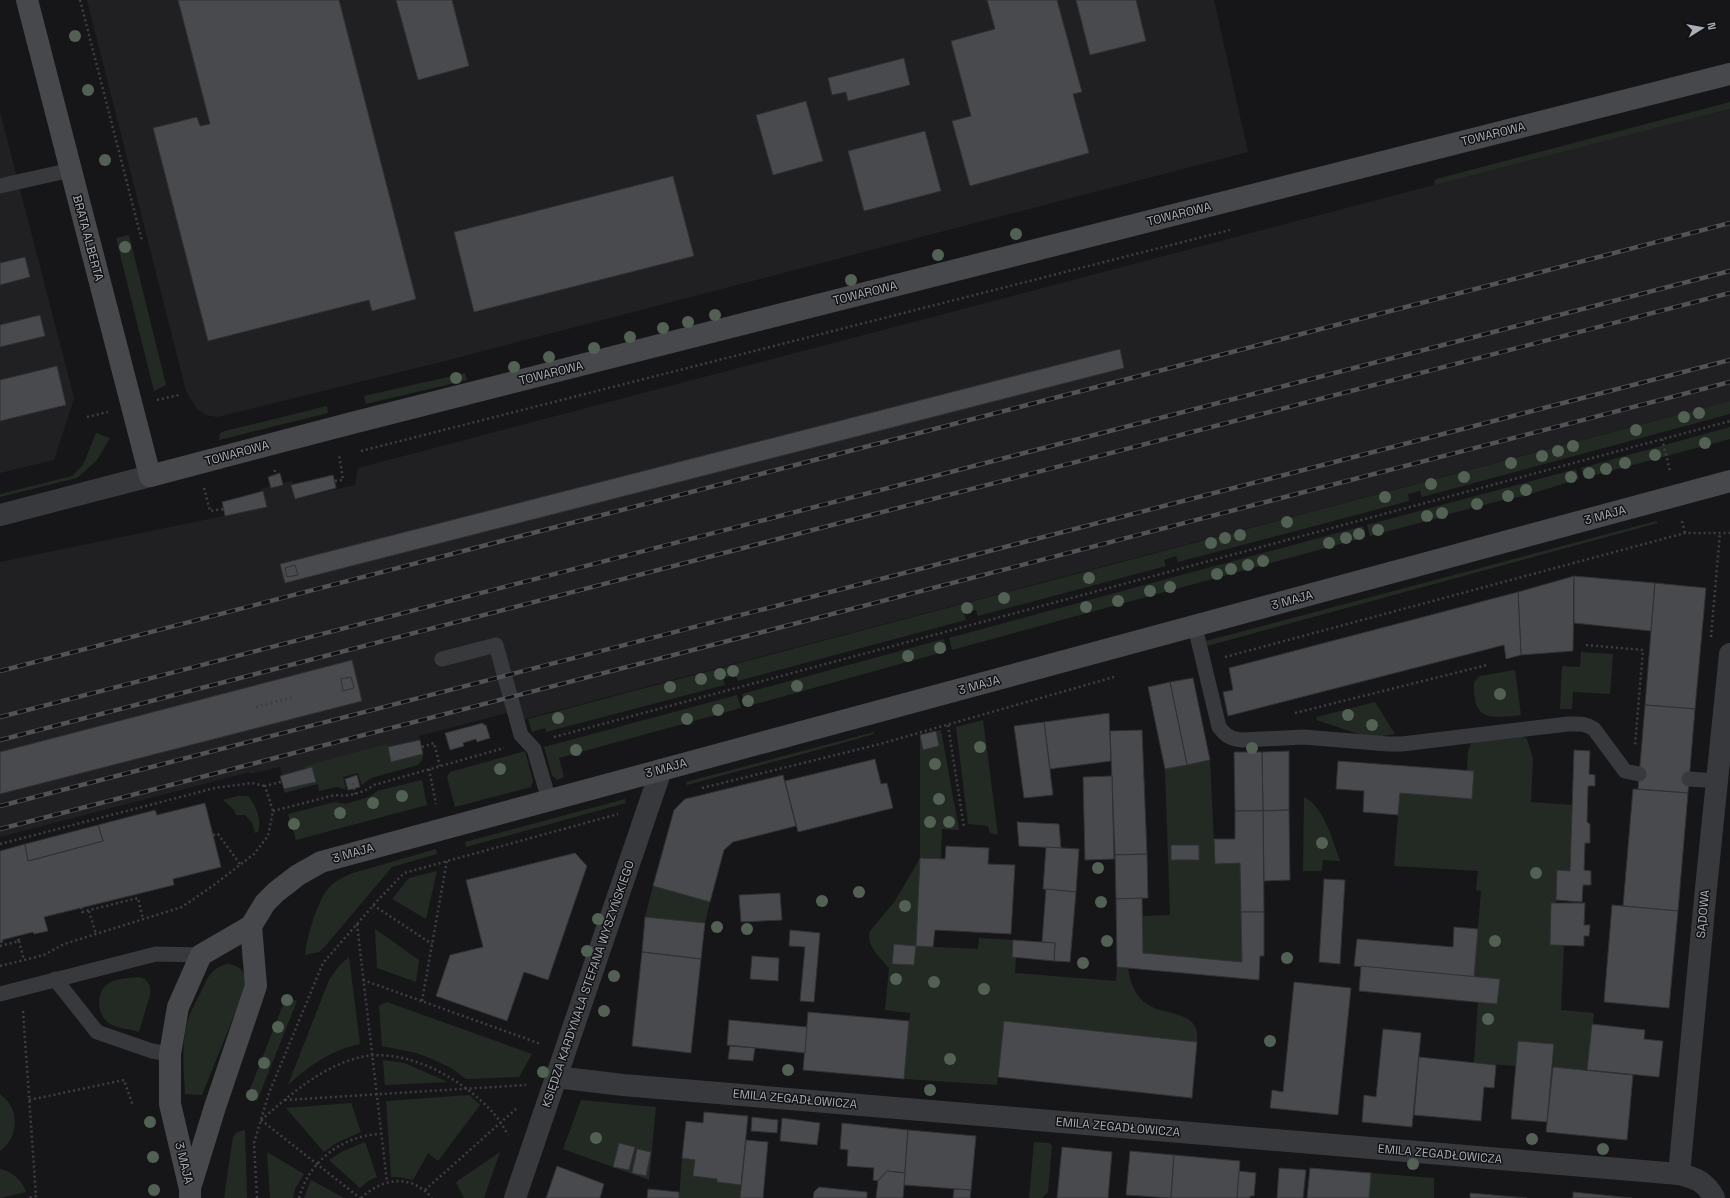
<svg xmlns="http://www.w3.org/2000/svg" width="1730" height="1198" font-family="'Space Grotesk',sans-serif">
<rect width="100%" height="100%" fill="#161618"/>
<g fill="#202022">
<path d="M87,0H1214L1248,152L445,361L217,417L206,415L197,409L186,391Z"/>
<path d="M1730,109V401L517,721L510,723L507,713L419,736L420,740L388,747L387,745L304,766L305,769L282,775L280,767L250,774V772L0,837V562L267,507L263,491L261,489L271,486V488L282,485V483L292,481L293,484L291,485L295,499L355,485L358,468L1411,191Z"/>
<path d="M0,112L74,398L54,460L0,473Z"/>
</g>
<g fill="#232a24" fill-rule="evenodd">
<path d="M1730,102V109L1435,185L1434,182L1436,179Z"/>
<path d="M129,235L166,385L154,391L116,238Z"/>
<path d="M465,373L467,380L366,404L364,396Z"/>
<path d="M1730,401V414L1422,497L1420,491L1408,494L1409,501L1178,562L1176,556L1164,560L1166,566L978,616L976,610L964,613L966,620L738,681L735,675L723,678L725,685L546,732L545,728L532,732L528,719Z"/>
<path d="M327,406L328,413L219,440L220,433L225,431Z"/>
<path d="M1730,427V439L1584,478L1581,468Z"/>
<path d="M96,433L110,438L97,460L77,478L0,497V494L72,476L83,465Z"/>
<path d="M1576,469L1579,479L1524,496L1503,500L1449,514L1439,519L1438,518L1370,536L1367,525Z"/>
<path d="M1656,521L1658,523L1207,646L1206,641Z"/>
<path d="M1363,526L1366,537L952,650L949,638Z"/>
<path d="M944,639L947,651L745,707L742,694Z"/>
<path d="M1581,652L1613,654L1610,694L1573,692L1572,709H1560L1562,666L1580,667Z"/>
<path d="M1515,670L1521,715C1489,718 1473,722 1474,682L1480,676Z"/>
<path d="M737,695L741,708L559,758L564,777L557,780L552,775L544,747Z"/>
<path d="M1375,702L1395,734L1371,738L1316,720L1317,717Z"/>
<path d="M983,720L998,835L990,833L988,826L968,824L956,727Z"/>
<path d="M941,730L959,830L942,829L941,859L920,858L916,946L978,949L979,938L1013,940L1012,957L1016,958L1015,973L1116,981L1117,967L1128,968C1130,982 1135,997 1148,1005C1168,1016 1201,1011 1197,1042L1004,1021L997,1085L904,1079L910,1013L885,1010L889,968C880,957 865,945 870,931L895,901L920,858V735L923,750L939,746L936,731ZM894,944L916,946L914,965L893,964Z"/>
<path d="M874,732V734C812,752 749,768 687,785L686,782Z"/>
<path d="M1521,736L1527,739L1533,759L1531,802L1572,805L1570,871H1557L1556,903H1551L1550,945L1564,946L1561,1010L1594,1013L1587,1070L1553,1067L1554,1044L1519,1041L1516,1066L1474,1063L1478,1002L1497,1004L1500,979L1474,977L1481,891L1476,890L1478,871L1394,866L1400,793L1472,798L1474,771H1467L1468,751L1471,743L1479,739Z"/>
<path d="M387,744L392,762L423,754L422,760L418,765L371,778L362,785L358,773L343,777L346,789L336,787L319,791L318,784L284,793V789L316,782L312,767L305,769L304,766Z"/>
<path d="M525,751L533,781L531,787L455,807L447,777L450,772Z"/>
<path d="M1210,760L1215,863H1240L1242,962L1143,953V916L1170,915L1165,769Z"/>
<path d="M422,780L427,805L296,840L288,814L335,802L345,804L369,797L377,791Z"/>
<path d="M237,796H248C256,805 262,820 258,832L255,833L252,823L245,815H236L234,810L223,800Z"/>
<path d="M1304,797C1324,807 1333,841 1340,861L1323,860L1322,871H1303Z"/>
<path d="M625,799L626,803L466,847L465,842Z"/>
<path d="M436,849L437,854L392,867L327,944L319,952L305,955C307,937 316,905 327,890C333,882 343,877 353,873Z"/>
<path d="M437,871L426,919L392,899L409,878Z"/>
<path d="M653,886L710,902L705,923L645,917Z"/>
<path d="M375,929L419,960L416,982L377,968Z"/>
<path d="M349,957L360,1044C331,1050 310,1065 288,1085L329,980L339,966Z"/>
<path d="M226,964C241,965 246,972 246,986L202,1095L185,1094C184,1067 180,1040 190,1014C193,1007 197,999 201,992C208,977 210,970 226,964Z"/>
<path d="M139,977L145,979L150,986V995L139,1032C131,1029 120,1029 112,1025C96,1017 94,990 111,982C119,978 130,978 139,977Z"/>
<path d="M286,997L297,1001L257,1101L247,1097Z"/>
<path d="M387,1002L532,1054L519,1077L466,1079L451,1068L430,1058L416,1053L382,1046L379,1006Z"/>
<path d="M383,1060L404,1063L448,1082L385,1085Z"/>
<path d="M0,1094C3,1097 7,1100 9,1103C20,1119 15,1140 0,1151Z"/>
<path d="M469,1095L480,1105L438,1161L428,1153L413,1180L399,1177H391L386,1101Z"/>
<path d="M581,1100L656,1107L649,1180L563,1149Z"/>
<path d="M351,1103L361,1132L336,1143L324,1152L286,1108Z"/>
<path d="M245,1130L247,1198H224L233,1137L237,1132Z"/>
<path d="M365,1142L377,1177L368,1181L360,1188L329,1160L343,1151Z"/>
<path d="M1034,1142L1049,1143L1052,1146L1048,1192L1042,1198H1029Z"/>
<path d="M267,1152L304,1174L295,1189L293,1198H270Z"/>
<path d="M500,1152L484,1198H464L456,1182Z"/>
<path d="M682,1158L695,1160L694,1176L717,1179V1182L741,1185L740,1198H679Z"/>
<path d="M0,1169C12,1171 23,1181 26,1192L0,1198Z"/>
<path d="M1371,1173L1434,1178V1198H1369Z"/>
<path d="M311,1180L344,1198H304Z"/>
</g>
<g fill="#494a4d" stroke="#313134">
<path d="M178,0H339L416,299L372,311L369,300L208,341L153,128L197,117L200,126L210,124Z"/>
<path d="M396,0H452L469,66L418,80Z"/>
<path d="M987,0H1057L1082,92L1073,94L1089,153L970,186L952,121L971,116L951,41L995,29Z"/>
<path d="M1076,0H1136L1146,41L1090,55Z"/>
<path d="M904,58L910,85L848,101L846,92L832,95L828,78Z"/>
<path d="M806,101L823,161L773,175L756,115Z"/>
<path d="M925,131L941,191L864,211L848,151Z"/>
<path d="M673,176L694,256L474,312L454,232Z"/>
<path d="M25,257L30,277L0,285V263Z"/>
<path d="M40,315L45,336L0,347V325Z"/>
<path d="M1120,349L1124,368L285,583L280,564Z"/>
<path d="M57,366L66,405L0,421V380Z"/>
<path d="M280,473L283,485L271,488L268,477Z"/>
<path d="M333,475L336,488L295,499L291,485Z"/>
<path d="M263,491L267,507L225,516L222,502Z"/>
<path d="M295,565L298,575L287,577L285,568Z"/>
<path d="M1574,576L1573,651L1521,655L1518,592Z"/>
<path d="M1574,576L1655,583L1651,631L1574,623Z"/>
<path d="M1655,583L1706,588L1695,709L1645,705Z"/>
<path d="M1518,592L1521,655L1506,659L1504,645L1228,716L1223,692L1233,690L1229,668Z"/>
<path d="M352,660L362,701L0,794V752Z"/>
<path d="M351,677L354,688L343,691L341,679Z"/>
<path d="M1193,678L1210,760L1187,765L1170,682Z"/>
<path d="M1170,682L1187,765L1165,769L1148,687Z"/>
<path d="M1645,705L1695,709L1688,793L1638,789Z"/>
<path d="M1109,713L1111,761L1050,769L1044,722Z"/>
<path d="M1044,722L1053,795L1024,798L1014,726Z"/>
<path d="M483,723L484,725H486L490,738L477,742L476,739L463,743L464,746L450,750L445,733Z"/>
<path d="M1142,730L1147,854L1115,855L1110,731Z"/>
<path d="M936,731L939,746L923,750L920,735Z"/>
<path d="M420,740L423,754L391,762L388,747Z"/>
<path d="M1574,750L1590,751L1589,774L1595,775V786H1588L1587,822L1590,824V843H1585L1584,870L1591,871V885H1583L1582,902L1556,900L1557,870L1570,871Z"/>
<path d="M1289,751V810L1263,811L1262,752Z"/>
<path d="M1234,752H1262L1263,811H1235Z"/>
<path d="M875,759L881,784L887,783L893,808L798,832L785,781Z"/>
<path d="M1338,761L1474,771L1472,799L1400,793L1398,815L1363,812L1364,791L1336,789Z"/>
<path d="M312,767L316,782L284,789L280,776Z"/>
<path d="M357,775L360,787L348,790L345,779Z"/>
<path d="M783,775L796,826L733,842L724,850L710,902L653,886L674,810L685,799Z"/>
<path d="M1112,776L1114,859L1085,860L1083,777Z"/>
<path d="M1633,789L1688,793L1678,911L1623,906Z"/>
<path d="M205,803L221,867L173,879L174,885L44,917L48,931L34,934L33,932L2,940L3,942L0,943V851L25,844L28,861L103,841L98,825L155,810L157,815Z"/>
<path d="M1289,810L1290,880L1264,881L1263,811Z"/>
<path d="M1235,811H1263L1264,912H1241L1240,863L1215,864L1214,839H1235Z"/>
<path d="M1017,822L1059,824L1061,848L1019,846Z"/>
<path d="M98,825L103,841L28,861L25,844Z"/>
<rect x="1171" y="845" width="28" height="15"/>
<path d="M946,846L989,848L988,864L1015,865L1011,934L935,930L933,947L916,946L920,858L945,859Z"/>
<path d="M1046,847L1079,849L1076,892L1043,889Z"/>
<path d="M575,853L587,866L548,980L524,972L507,1021L436,996L450,955L483,947L466,880Z"/>
<path d="M1147,854L1148,898L1116,899L1115,855Z"/>
<path d="M1324,879L1345,880L1340,964L1319,962Z"/>
<path d="M1046,889L1076,892L1070,962L1054,961L1055,943L1042,942Z"/>
<path d="M780,893L782,920L741,922L739,895Z"/>
<path d="M1142,898L1143,953L1242,962L1241,912H1264V956H1260L1259,980L1117,967L1116,899Z"/>
<path d="M1551,903H1585L1584,925H1590L1589,936H1584V946L1550,945Z"/>
<path d="M1612,905L1678,911L1669,1008L1604,1002Z"/>
<path d="M645,917L705,923L701,959L642,952Z"/>
<path d="M1454,927L1478,929L1474,977L1354,966L1357,939L1453,947Z"/>
<path d="M790,930L820,933L814,1002L800,1001L805,947L789,946Z"/>
<path d="M1013,940L1055,943L1054,961L1012,957Z"/>
<path d="M894,944L916,946L914,965L892,964Z"/>
<path d="M642,952L701,959L691,1053L632,1046Z"/>
<path d="M752,956L779,958L778,981L750,979Z"/>
<path d="M1361,966L1500,979L1497,1004L1359,991Z"/>
<path d="M1294,982L1351,988L1338,1115L1270,1108L1272,1090L1283,1092Z"/>
<path d="M808,1012L909,1021L904,1079L803,1070Z"/>
<path d="M729,1020L807,1027L805,1053L727,1045Z"/>
<path d="M1004,1021L1197,1042L1192,1098L998,1077Z"/>
<path d="M1592,1024L1645,1030L1644,1039L1663,1041L1659,1077L1587,1070Z"/>
<path d="M1383,1029L1421,1033L1412,1127L1362,1122L1364,1095L1376,1097Z"/>
<path d="M1518,1041L1554,1044L1547,1122L1511,1119Z"/>
<path d="M730,1046L755,1048L753,1061L728,1059Z"/>
<path d="M1419,1057L1496,1065L1494,1088L1484,1087L1481,1121L1414,1115Z"/>
<path d="M1553,1067L1633,1075L1627,1140L1546,1132Z"/>
<path d="M704,1112L748,1116L741,1185L717,1182V1179L693,1176L695,1160L682,1158L686,1121L703,1123Z"/>
<path d="M752,1117L778,1120L777,1133L751,1131Z"/>
<path d="M782,1118L820,1123L817,1145L780,1141Z"/>
<path d="M842,1123L908,1130L905,1173L887,1171L878,1181L873,1180L874,1168L847,1166L848,1150L840,1149Z"/>
<path d="M908,1130L976,1136L971,1190L904,1185Z"/>
<path d="M746,1140L768,1142L763,1198H740Z"/>
<path d="M619,1143L635,1147L629,1170L613,1167Z"/>
<path d="M1062,1147L1112,1152L1108,1198H1057Z"/>
<path d="M637,1149L651,1152L646,1176L632,1173Z"/>
<path d="M1130,1151L1174,1155L1171,1198L1126,1195Z"/>
<path d="M1174,1155L1240,1161L1237,1198H1171Z"/>
<path d="M557,1166L604,1184L600,1198H546Z"/>
<path d="M1279,1168L1306,1170L1303,1198H1277Z"/>
<path d="M1310,1168L1371,1173L1369,1198H1307Z"/>
<path d="M887,1171L905,1173L903,1198H876L878,1181Z"/>
<path d="M1239,1171L1256,1173L1254,1196H1250V1198H1237Z"/>
<path d="M819,1187L867,1192V1198H813L814,1192Z"/>
<path d="M648,1189L679,1192V1198H647Z"/>
<path d="M954,1189L971,1190L970,1198H953Z"/>
<path d="M1573,1192L1632,1198H1573Z"/>
<path d="M1470,1193L1527,1198H1470Z"/>
</g>
<g fill="none" stroke-linecap="round" stroke-linejoin="round">
<g stroke="#3e3f43" stroke-width="2.5" stroke-dasharray="2 3" stroke-linecap="butt">
<path d="M80,0L142,241"/>
<path d="M157,400L179,395"/>
<path d="M87,417L108,412"/>
<path d="M1662,439L1670,471"/>
<path d="M361,451L1230,230"/>
<path d="M275,470L274,475L275,481"/>
<path d="M335,481L343,480L339,454"/>
<path d="M204,488L210,511L224,509"/>
<path d="M1682,521L1685,533"/>
<path d="M1711,637L1720,533"/>
<path d="M1586,645L1643,650L1635,745"/>
<path d="M1225,657L1685,533H1730"/>
<path d="M256,707L293,697"/>
<path d="M1295,713L1487,665"/>
<path d="M948,725L964,827"/>
<path d="M554,737L1730,421"/>
<path d="M422,747L434,743L440,766"/>
<path d="M429,769L436,804"/>
<path d="M353,783L355,794"/>
<path d="M702,788L880,744L1114,677"/>
<path d="M273,811L335,795C350,797 362,793 374,785L504,748"/>
<path d="M213,835L218,834L240,864"/>
<path d="M0,844L215,788L252,783L265,786"/>
<path d="M373,905L432,944"/>
<path d="M81,907L82,912L138,898L143,919"/>
<path d="M89,911L96,934"/>
<path d="M357,924L387,1182"/>
<path d="M19,941L24,960"/>
<path d="M0,946L19,941L17,936"/>
<path d="M0,966L44,955L64,944L182,907L214,885L254,854L268,836L273,811L265,786L281,782"/>
<path d="M363,980L541,1044"/>
<path d="M422,1001L447,860"/>
<path d="M23,1011L36,1196L28,1198"/>
<path d="M29,1100L124,1080L133,1106"/>
<path d="M285,1100L526,1085"/>
<path d="M261,1120C290,1095 320,1068 357,1058C405,1045 465,1080 495,1115C500,1121 504,1128 508,1135"/>
<path d="M261,1120L360,1198"/>
<path d="M425,1190L517,1108"/>
<path d="M257,1198L254,1143L269,1093L323,963L378,900L404,873L618,814"/>
<path d="M299,1198C309,1161 342,1136 380,1134"/>
<path d="M361,1198C384,1177 411,1174 432,1198"/>
</g>
<g stroke="#38393d" stroke-width="15">
<path d="M0,186L71,170"/>
<path d="M1195,627L1219,727C1226,736 1231,739 1242,740L1304,737L1388,744H1402L1568,724C1578,724 1585,723 1594,729L1625,771L1639,774"/>
<path d="M442,659L496,645L521,735L534,749L549,800"/>
<path d="M1689,779L1718,781"/>
<path d="M55,979L97,1032L152,1051L170,1054"/>
<path d="M0,994L156,954L201,955"/>
</g>
<g stroke="#38393d" stroke-width="22">
<path d="M0,515L150,476"/>
<path d="M556,1077L623,1085L1679,1174C1696,1178 1706,1182 1714,1198"/>
<path d="M1679,1174L1706,888L1730,654"/>
<path d="M515,1198L661,770"/>
</g>
<g stroke="#46484c" stroke-width="22">
<path d="M27,0L150,476L352,423L1730,74"/>
<path d="M190,1188L215,1107L256,986L251,926"/>
<path d="M190,1198V1189L170,1104V1054L178,1007L201,955L251,926L265,903L276,892L298,875L321,862L1730,481"/>
</g>
<defs>
<g id="rail">
<path d="M0,671L1730,223"/>
<path d="M0,717L1730,271"/>
<path d="M0,740L1730,293"/>
<path d="M0,806L1730,360"/>
<path d="M0,829L1730,382"/>
</g>
</defs>
<use href="#rail" stroke="#515357" stroke-width="4.5"/>
<use href="#rail" stroke="#111113" stroke-width="3" stroke-dasharray="9" stroke-linecap="butt"/>
</g>
<g fill="#526154">
<circle cx="75" cy="36" r="6"/>
<circle cx="88" cy="90" r="6"/>
<circle cx="105" cy="160" r="6"/>
<circle cx="1016" cy="234" r="6"/>
<circle cx="125" cy="247" r="6"/>
<circle cx="938" cy="255" r="6"/>
<circle cx="851" cy="280" r="6"/>
<circle cx="715" cy="315" r="6"/>
<circle cx="688" cy="322" r="6"/>
<circle cx="663" cy="328" r="6"/>
<circle cx="630" cy="337" r="6"/>
<circle cx="594" cy="348" r="6"/>
<circle cx="549" cy="357" r="6"/>
<circle cx="514" cy="367" r="6"/>
<circle cx="456" cy="378" r="6"/>
<circle cx="1699" cy="413" r="6"/>
<circle cx="1684" cy="417" r="6"/>
<circle cx="1636" cy="430" r="6"/>
<circle cx="1705" cy="443" r="6"/>
<circle cx="1573" cy="446" r="6"/>
<circle cx="1558" cy="451" r="6"/>
<circle cx="1655" cy="455" r="6"/>
<circle cx="1542" cy="456" r="6"/>
<circle cx="1511" cy="463" r="6"/>
<circle cx="1625" cy="463" r="6"/>
<circle cx="1606" cy="469" r="6"/>
<circle cx="1589" cy="473" r="6"/>
<circle cx="1464" cy="477" r="6"/>
<circle cx="1571" cy="477" r="6"/>
<circle cx="1431" cy="484" r="6"/>
<circle cx="1526" cy="490" r="6"/>
<circle cx="1508" cy="496" r="6"/>
<circle cx="1385" cy="497" r="6"/>
<circle cx="1477" cy="504" r="6"/>
<circle cx="1442" cy="513" r="6"/>
<circle cx="1427" cy="516" r="6"/>
<circle cx="1287" cy="522" r="6"/>
<circle cx="1378" cy="530" r="6"/>
<circle cx="1359" cy="534" r="6"/>
<circle cx="1240" cy="535" r="6"/>
<circle cx="1225" cy="538" r="6"/>
<circle cx="1346" cy="538" r="6"/>
<circle cx="1211" cy="543" r="6"/>
<circle cx="1329" cy="543" r="6"/>
<circle cx="1263" cy="561" r="6"/>
<circle cx="1248" cy="565" r="6"/>
<circle cx="1231" cy="569" r="6"/>
<circle cx="1217" cy="574" r="6"/>
<circle cx="1089" cy="578" r="6"/>
<circle cx="1170" cy="587" r="6"/>
<circle cx="1150" cy="591" r="6"/>
<circle cx="1004" cy="598" r="6"/>
<circle cx="1118" cy="601" r="6"/>
<circle cx="1086" cy="607" r="6"/>
<circle cx="967" cy="608" r="6"/>
<circle cx="940" cy="648" r="6"/>
<circle cx="908" cy="656" r="6"/>
<circle cx="733" cy="671" r="6"/>
<circle cx="720" cy="674" r="6"/>
<circle cx="701" cy="679" r="6"/>
<circle cx="797" cy="686" r="6"/>
<circle cx="670" cy="687" r="6"/>
<circle cx="1500" cy="694" r="6"/>
<circle cx="748" cy="701" r="6"/>
<circle cx="718" cy="710" r="6"/>
<circle cx="1348" cy="715" r="6"/>
<circle cx="558" cy="718" r="6"/>
<circle cx="687" cy="719" r="6"/>
<circle cx="1372" cy="725" r="6"/>
<circle cx="980" cy="747" r="6"/>
<circle cx="1252" cy="748" r="6"/>
<circle cx="576" cy="750" r="6"/>
<circle cx="935" cy="764" r="6"/>
<circle cx="500" cy="769" r="6"/>
<circle cx="402" cy="796" r="6"/>
<circle cx="939" cy="799" r="6"/>
<circle cx="373" cy="803" r="6"/>
<circle cx="340" cy="813" r="6"/>
<circle cx="930" cy="822" r="6"/>
<circle cx="949" cy="822" r="6"/>
<circle cx="294" cy="824" r="6"/>
<circle cx="1322" cy="843" r="6"/>
<circle cx="1098" cy="868" r="6"/>
<circle cx="1536" cy="873" r="6"/>
<circle cx="859" cy="892" r="6"/>
<circle cx="822" cy="901" r="6"/>
<circle cx="1101" cy="902" r="6"/>
<circle cx="905" cy="906" r="6"/>
<circle cx="598" cy="919" r="6"/>
<circle cx="717" cy="927" r="6"/>
<circle cx="747" cy="929" r="6"/>
<circle cx="1107" cy="941" r="6"/>
<circle cx="1495" cy="941" r="6"/>
<circle cx="587" cy="951" r="6"/>
<circle cx="1287" cy="958" r="6"/>
<circle cx="1083" cy="963" r="6"/>
<circle cx="614" cy="976" r="6"/>
<circle cx="896" cy="979" r="6"/>
<circle cx="934" cy="982" r="6"/>
<circle cx="984" cy="989" r="6"/>
<circle cx="287" cy="1000" r="6"/>
<circle cx="604" cy="1011" r="6"/>
<circle cx="1488" cy="1019" r="6"/>
<circle cx="278" cy="1027" r="6"/>
<circle cx="1270" cy="1041" r="6"/>
<circle cx="950" cy="1059" r="6"/>
<circle cx="264" cy="1063" r="6"/>
<circle cx="788" cy="1070" r="6"/>
<circle cx="543" cy="1072" r="6"/>
<circle cx="930" cy="1090" r="6"/>
<circle cx="252" cy="1095" r="6"/>
<circle cx="150" cy="1122" r="6"/>
<circle cx="596" cy="1138" r="6"/>
<circle cx="1532" cy="1139" r="6"/>
<circle cx="1603" cy="1149" r="6"/>
<circle cx="153" cy="1157" r="6"/>
<circle cx="1413" cy="1164" r="6"/>
<circle cx="154" cy="1190" r="6"/>
</g>
<g text-anchor="middle" stroke-width="3" stroke-linejoin="round" paint-order="stroke">
<g font-size="12" fill="#aaaeb6" stroke="#111113">
<text transform="translate(1493 134) rotate(-14)" y="4">TOWAROWA</text>
<text transform="translate(1179 214) rotate(-14)" y="4">TOWAROWA</text>
<text transform="translate(88 238) rotate(75)" y="4">BRATA ALBERTA</text>
<text transform="translate(865 293) rotate(-14)" y="4">TOWAROWA</text>
<text transform="translate(551 373) rotate(-14)" y="4">TOWAROWA</text>
<text transform="translate(237 453) rotate(-15)" y="4">TOWAROWA</text>
<text transform="translate(1605 515) rotate(-15)" y="4">3 MAJA</text>
<text transform="translate(1292 600) rotate(-15)" y="4">3 MAJA</text>
<text transform="translate(979 685) rotate(-15)" y="4">3 MAJA</text>
<text transform="translate(666 768) rotate(-15)" y="4">3 MAJA</text>
<text transform="translate(353 853) rotate(-16)" y="4">3 MAJA</text>
<text transform="translate(1703 914) rotate(-85)" y="4">SĄDOWA</text>
<text transform="translate(588 984) rotate(-71)" y="4">KSIĘDZA KARDYNAŁA STEFANA WYSZYŃSKIEGO</text>
<text transform="translate(795 1099) rotate(5)" y="4">EMILA ZEGADŁOWICZA</text>
<text transform="translate(1118 1127) rotate(5)" y="4">EMILA ZEGADŁOWICZA</text>
<text transform="translate(1440 1154) rotate(5)" y="4">EMILA ZEGADŁOWICZA</text>
<text transform="translate(184 1163) rotate(76)" y="4">3 MAJA</text>
</g>
</g>
<g transform="translate(1702 28) rotate(79)" stroke="#111113" stroke-width="3" paint-order="stroke">
<path d="M0-3L7 15L0 10L-7 15Z" fill="#aaaeb6"/>
<text y="-6" font-size="11" font-weight="bold" text-anchor="middle" fill="#aaaeb6">N</text>
</g>
</svg>
